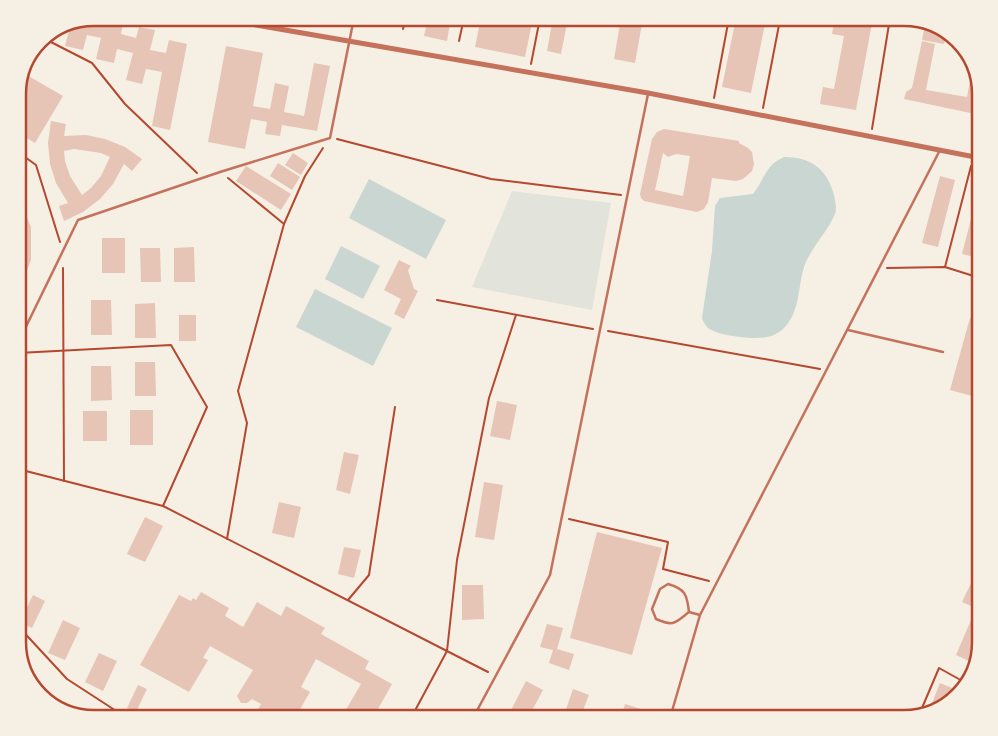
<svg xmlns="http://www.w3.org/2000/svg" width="998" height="736" font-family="'Golos Text',sans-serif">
<rect width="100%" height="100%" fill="#f6efe4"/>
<path fill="#e2e4dc" d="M512,191L611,203L592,310L472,287Z"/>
<g fill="#c9d6d2">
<path d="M784,157C811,157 827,169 834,195C835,201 837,208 835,214C827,233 811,247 804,267C798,286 800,312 784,328C781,331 775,335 771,336C759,341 718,336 708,328C705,325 703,321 702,318L712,251L715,206L720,198L753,194C765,179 765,165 784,157Z"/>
<path d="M369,179L446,220L426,259L349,218Z"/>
<path d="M341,246L380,266L363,299L325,279Z"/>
<path d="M315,289L392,328L373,366L296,327Z"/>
</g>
<g fill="#e6c5b7" fill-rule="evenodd">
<path d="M106,18H124L121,34L136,38L139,27L155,30L150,50L166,53L169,40L187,44L170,130L152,126L162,72L146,69L142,84L126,80L133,53L117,49L114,63L96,59L101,38L87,35L83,50L65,46L70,27L90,19V21L104,25Z"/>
<path d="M366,18H389L388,26L365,22Z"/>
<path d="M428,18H451L447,41L424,36Z"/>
<path d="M481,18H533L525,57L475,47Z"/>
<path d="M553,18H568L561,54L547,51Z"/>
<path d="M621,18H643L635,63L614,59Z"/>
<path d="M736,18H756L766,19L751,93L722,87Z"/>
<path d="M835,18L872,23L856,110L820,104L823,87L834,89L844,36L832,34Z"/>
<path d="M899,18L918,22L917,25L898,21Z"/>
<path d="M276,19V18H317L316,25Z"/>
<path d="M925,25L947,32L944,44L922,40Z"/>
<path d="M922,41L935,44L926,90L967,97L973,64L980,94V115L904,99L906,92L912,88Z"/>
<path d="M226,46L263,53L253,106L270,109L275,83L289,86L284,112L304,116L314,63L330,66L317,131L282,125L280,136L265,134L267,122L251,119L245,149L208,142Z"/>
<path d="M25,74L63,96L35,143L18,133V89Z"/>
<path d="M51,121L66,124L64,136L86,135L105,139L125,147L142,159L132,171L124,164L113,184L100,199L83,212L64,221L59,206L68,203L56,183L50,164L48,143ZM74,149L101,153L110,157L101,176L91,188L82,195L70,176L65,161L64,151Z"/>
<path d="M664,129L739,141V143L748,148L752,152L754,164L752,171L743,179L736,181L712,178L708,202L704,209L697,212L644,201L641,198L640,194L652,139L657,132ZM663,153L668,157L676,154L690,156L683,196L655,190Z"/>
<path d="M293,153L308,163L301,175L285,165Z"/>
<path d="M278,163L300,177L292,190L270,176Z"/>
<path d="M246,166L291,194L281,210L236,181Z"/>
<path d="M940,176L955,180L938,247L922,243Z"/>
<path d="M979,188H980V247L978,258L962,254Z"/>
<path d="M18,196L31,227V260L18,293Z"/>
<rect x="102" y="238" width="23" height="35"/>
<path d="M194,247L195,282H174V248Z"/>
<path d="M140,248H160L161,282H141Z"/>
<path d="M399,260L411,266L408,270L414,289L418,291L404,319L394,314L401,299L384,290Z"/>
<path d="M91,300H111L112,335H91Z"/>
<path d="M155,303L156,338H135V304Z"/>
<rect x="179" y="315" width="17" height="26"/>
<path d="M970,318L980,321V382L976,397L950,390Z"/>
<path d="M135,362H155L156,396H135Z"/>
<path d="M91,366H111L112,400L91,401Z"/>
<path d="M497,401L517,405L510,440L490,436Z"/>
<rect x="130" y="410" width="23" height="35"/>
<rect x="83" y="411" width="24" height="30"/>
<path d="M344,452L359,455L350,494L336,490Z"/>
<path d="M484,482L503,485L494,540L475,537Z"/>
<path d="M279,502L301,507L294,538L272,533Z"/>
<path d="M145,517L163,526L145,562L127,554Z"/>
<path d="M597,532L662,548L632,655L570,638Z"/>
<path d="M344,547L361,550L354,578L338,574Z"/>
<path d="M978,568L980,569V603L978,609L962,602Z"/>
<path d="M462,585H483L484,619L462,620Z"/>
<path d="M201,592L229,608L225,616L243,627L257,602L281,616L286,606L325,628L321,634L369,661L365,669L392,684L373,718H341L361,684L316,659L301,687L310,692L295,718H253L261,704L252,699L247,703H241L237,696L253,670L210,646L203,658L208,660L189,692L140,665L179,595L191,601L193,598L196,600Z"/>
<path d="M33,595L45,601L32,628L20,622Z"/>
<path d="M63,620L80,628L65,660L48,653Z"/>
<path d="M971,620L980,625V641L971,662L956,655Z"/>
<path d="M547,624L563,628L557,649L574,654L569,670L549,663L553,650L540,647Z"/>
<path d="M99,653L117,661L103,691L85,682Z"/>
<path d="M526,681L543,690L528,718H507Z"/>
<path d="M940,683L952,688L946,704L937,711L928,713Z"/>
<path d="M138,685L147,689L136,712L127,708Z"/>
<path d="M573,689L589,695L580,718H563Z"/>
<path d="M625,704L644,710L641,718H621Z"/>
</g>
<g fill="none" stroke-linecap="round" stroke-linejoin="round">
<g stroke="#b5482f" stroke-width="2">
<path d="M403,29L406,18"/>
<path d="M43,38L92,63L125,104L197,173"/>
<path d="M459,41L464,18"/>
<path d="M531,64L540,18"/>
<path d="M714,98L729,18"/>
<path d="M763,108L779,25"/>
<path d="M872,129L890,18"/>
<path d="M337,139L491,179L621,195"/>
<path d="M18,152L36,165L60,242"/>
<path d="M284,224L305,176L323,148"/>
<path d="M945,267L971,166"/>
<path d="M63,268L64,481"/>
<path d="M887,268L945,267L980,278"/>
<path d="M437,300L593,329"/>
<path d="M608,331L820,369"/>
<path d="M18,353L171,345L207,407L163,506"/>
<path d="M18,469L163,506L488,672"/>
<path d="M569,519L668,542L663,569L709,581"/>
<path d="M227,539L247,423L238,391L284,224L228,178"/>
<path d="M348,600L369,575L395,407"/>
<path d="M18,626L67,679L127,718"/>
<path d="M919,715L939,668L966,683"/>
<path d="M411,718L447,651L457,560L489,398L516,315"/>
</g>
<g stroke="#c5725c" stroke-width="2.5">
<path d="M848,330L943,352"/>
<path d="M18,343L78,220L220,172L330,138L354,18"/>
<path d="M689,612C675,623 674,627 656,619L652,609L660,589L668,584C685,589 687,594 689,612L700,615"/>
<path d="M473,718L550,575L648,94"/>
<path d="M670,718L700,615L940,150"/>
</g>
<path stroke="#c5725c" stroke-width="5" d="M216,18L648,93L980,158"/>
</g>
<path d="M0 0H998V736H0ZM94 26H904A68 68 0 0 1 972 94V642A68 68 0 0 1 904 710H94A68 68 0 0 1 26 642V94A68 68 0 0 1 94 26Z" fill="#f6efe4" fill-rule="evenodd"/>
<path fill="none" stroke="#b5482f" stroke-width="2.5" d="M94 26H904A68 68 0 0 1 972 94V642A68 68 0 0 1 904 710H94A68 68 0 0 1 26 642V94A68 68 0 0 1 94 26Z"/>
</svg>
